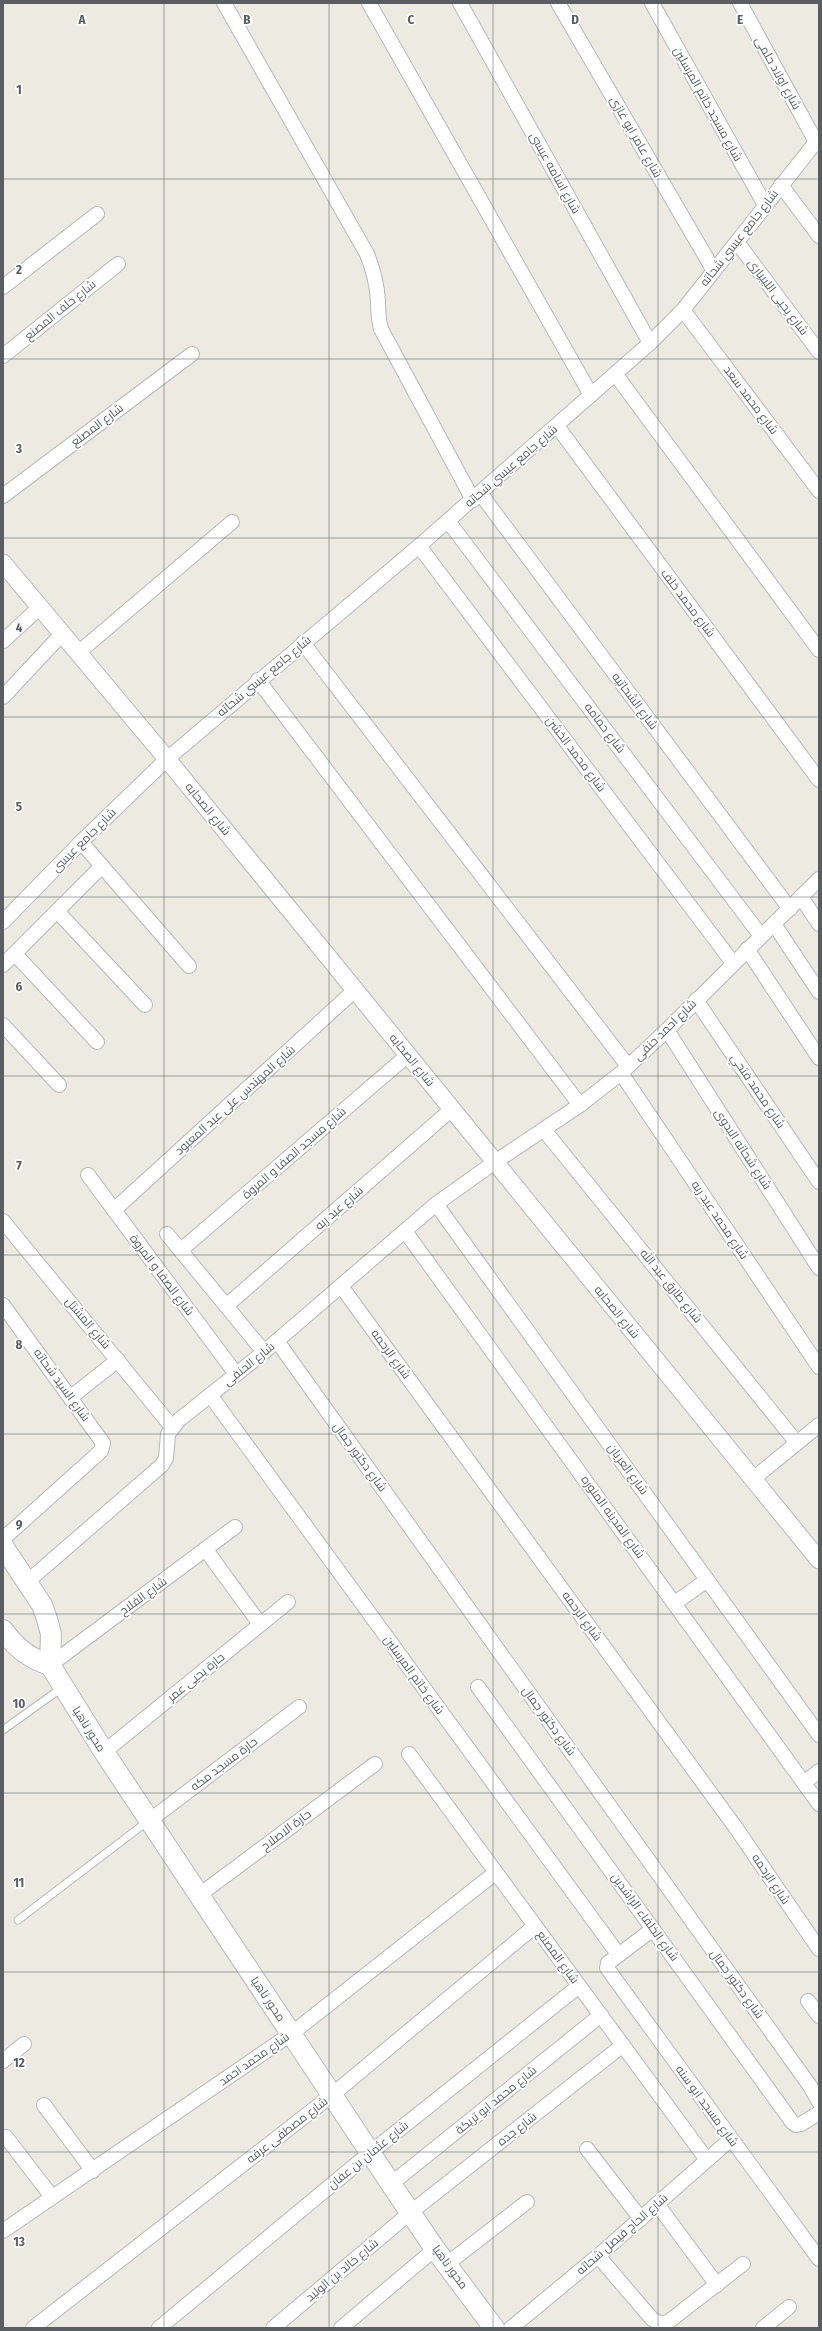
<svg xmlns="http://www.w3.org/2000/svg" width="822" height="2331" font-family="'Fira Sans Condensed',Cairo,sans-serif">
<rect width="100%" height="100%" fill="#edeae2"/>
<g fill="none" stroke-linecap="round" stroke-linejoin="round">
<defs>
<g id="service">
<path d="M3,1730L63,1687"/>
<path d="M18,1920L148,1821"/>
</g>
<g id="minor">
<path d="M224,3L367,254C373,269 377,284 378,301C378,311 378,319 381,329L473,500"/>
<path d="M369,3L591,395"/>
<path d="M460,3L650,343"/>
<path d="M558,3L714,271"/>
<path d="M652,3L765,205"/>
<path d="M740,3L816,142"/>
<path d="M781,185L819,236"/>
<path d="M737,242L819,352"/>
<path d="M3,287L97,214"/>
<path d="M683,310L819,491"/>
<path d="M3,356L118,264"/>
<path d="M616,375L819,650"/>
<path d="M557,426L819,780"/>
<path d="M480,493L790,909"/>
<path d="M3,496L192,354"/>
<path d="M448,521L761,936"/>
<path d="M419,546L733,963"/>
<path d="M3,641L40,607"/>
<path d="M303,643L628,1066"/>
<path d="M78,653L232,522"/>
<path d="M258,680L580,1105"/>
<path d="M3,697L62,634"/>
<path d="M81,842L189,966"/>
<path d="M801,897L819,924"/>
<path d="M57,911L145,1005"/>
<path d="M3,922L81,842L167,759L419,546L650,343L683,310L819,138"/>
<path d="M774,924L819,992"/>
<path d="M747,949L819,1058"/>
<path d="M15,954L97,1042"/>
<path d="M3,965L102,866"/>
<path d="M696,1000L819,1182"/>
<path d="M3,1025L59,1085"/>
<path d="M667,1030L819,1268"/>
<path d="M621,1073L819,1367"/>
<path d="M544,1130L797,1443"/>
<path d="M88,1175L236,1374"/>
<path d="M436,1204L819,1735"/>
<path d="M114,1210L355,990"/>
<path d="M3,1221L172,1427"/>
<path d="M405,1231L819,1804"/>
<path d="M167,1234L264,1352"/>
<path d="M181,1250L408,1055"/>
<path d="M341,1286L736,1828L819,1949"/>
<path d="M3,1305L103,1443L101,1451L3,1539"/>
<path d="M226,1306L452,1109"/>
<path d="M277,1341L810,2086L819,2102"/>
<path d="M210,1395L618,1954"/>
<path d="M71,1397L118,1360"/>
<path d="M753,1479L819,1425"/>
<path d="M206,1550L260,1624"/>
<path d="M27,1582L162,1465L166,1458L168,1434L179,1420L264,1352L436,1204L495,1162L580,1105L621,1073L667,1030L819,879"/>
<path d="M675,1603L707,1580"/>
<path d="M50,1665L235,1527"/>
<path d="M478,1687L792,2122L796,2125L801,2124L819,2113"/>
<path d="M104,1752L288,1602"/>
<path d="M409,1754L707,2160"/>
<path d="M804,1783L819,1771"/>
<path d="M149,1821L299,1707"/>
<path d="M198,1896L375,1764"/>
<path d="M653,1929L608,1963L607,1968L819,2259"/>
<path d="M808,2001L819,2016"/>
<path d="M3,2061L24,2044"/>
<path d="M44,2105L93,2171"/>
<path d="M6,2137L52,2197"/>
<path d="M587,2149L641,2219"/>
<path d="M391,2184L601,2015"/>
<path d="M657,2204L717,2285"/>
<path d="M3,2231L291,2034L495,1873"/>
<path d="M598,2256L652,2319L661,2324L668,2322L743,2264"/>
<path d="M447,2264L527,2202"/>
<path d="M33,2328L332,2095L535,1926"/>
<path d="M159,2328L370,2153L579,1986"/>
<path d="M273,2328L411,2212L623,2045"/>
<path d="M341,2328L435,2249"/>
<path d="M511,2328L598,2256L731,2139"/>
<path d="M763,2328L789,2307"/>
</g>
<path id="tertiary" d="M3,563L167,759L819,1560"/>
<g id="secondary">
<path d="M3,1546L42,1605L47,1619L51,1634L50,1665L104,1752L391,2184L435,2249L494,2328"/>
<path d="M3,1630C16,1648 29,1658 50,1665"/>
</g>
</defs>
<use href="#service" stroke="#b5b8bc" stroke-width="9"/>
<use href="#minor" stroke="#b5b8bc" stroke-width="16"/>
<use href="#tertiary" stroke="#b5b8bc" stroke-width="19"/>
<use href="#secondary" stroke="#b6b9bf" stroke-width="22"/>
<use href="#service" stroke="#fff" stroke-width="7"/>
<use href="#minor" stroke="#fff" stroke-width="14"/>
<use href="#tertiary" stroke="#fff" stroke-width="17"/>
<use href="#secondary" stroke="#fff" stroke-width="20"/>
</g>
<path fill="none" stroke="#5a5e63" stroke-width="1" stroke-opacity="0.55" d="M164,3V2328M329,3V2328M493,3V2328M658,3V2328M3,179H819M3,359H819M3,538H819M3,717H819M3,897H819M3,1076H819M3,1255H819M3,1434H819M3,1614H819M3,1793H819M3,1972H819M3,2152H819"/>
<g text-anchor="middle" stroke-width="3.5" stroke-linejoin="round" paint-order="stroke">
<g font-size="12" fill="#5a5e63" stroke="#fff">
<text transform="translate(778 73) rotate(61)" y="4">شارع اولاد حلمى</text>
<text transform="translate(708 104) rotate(61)" y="4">شارع مسجد خاتم المرسلين</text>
<text transform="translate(636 137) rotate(60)" y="4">شارع عامر ابو غازى</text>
<text transform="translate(555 173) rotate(61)" y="4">شارع اسامه عيسى</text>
<text transform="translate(739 238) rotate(-52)" y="4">شارع جامع عيسي شحاته</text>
<text transform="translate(778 297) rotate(53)" y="4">شارع يحيى الليبيارى</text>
<text transform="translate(60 310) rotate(-39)" y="4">شارع خلف المصنع</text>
<text transform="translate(751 400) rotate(53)" y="4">شارع محمد سعد</text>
<text transform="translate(97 425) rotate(-37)" y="4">شارع المصنع</text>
<text transform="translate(511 466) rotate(-41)" y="4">شارع جامع عيسي شحاته</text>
<text transform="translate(688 603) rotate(53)" y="4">شارع محمد خلف</text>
<text transform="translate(264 676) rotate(-40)" y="4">شارع جامع عيسي شحاته</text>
<text transform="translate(635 701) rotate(53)" y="4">شارع الشحاتيه</text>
<text transform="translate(605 728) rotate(53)" y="4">شارع حمامه</text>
<text transform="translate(576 754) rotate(53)" y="4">شارع محمد الخشن</text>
<text transform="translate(208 809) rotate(51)" y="4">شارع الصحابه</text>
<text transform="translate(84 840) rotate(-45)" y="4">شارع جامع عيسى</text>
<text transform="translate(665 1030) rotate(-44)" y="4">شارع احمد حنفى</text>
<text transform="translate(412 1060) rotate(51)" y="4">شارع الصحابه</text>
<text transform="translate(758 1091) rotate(56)" y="4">شارع محمد فتحي</text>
<text transform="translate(235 1100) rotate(-42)" y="4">شارع المهندس على عبد المعبود</text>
<text transform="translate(743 1149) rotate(57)" y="4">شارع شحاته البدوى</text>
<text transform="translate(294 1153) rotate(-41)" y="4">شارع مسجد الصفا و المروة</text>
<text transform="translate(339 1208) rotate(-41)" y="4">شارع عبد ربه</text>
<text transform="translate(720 1220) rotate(56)" y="4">شارع محمد عبد ربه</text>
<text transform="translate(162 1275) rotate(53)" y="4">شارع الصفا و المروة</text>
<text transform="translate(671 1286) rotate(51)" y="4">شارع طارق عبد الله</text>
<text transform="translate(617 1312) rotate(51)" y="4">شارع الصحابه</text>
<text transform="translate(88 1323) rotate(50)" y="4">شارع المشتل</text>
<text transform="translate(391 1354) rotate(54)" y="4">شارع الرحمه</text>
<text transform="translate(249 1364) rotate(-39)" y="4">شارع الحنفى</text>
<text transform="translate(62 1385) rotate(54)" y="4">شارع السيد شحاته</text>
<text transform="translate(360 1457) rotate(54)" y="4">شارع دكتور جمال</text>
<text transform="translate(628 1469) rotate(54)" y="4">شارع العريان</text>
<text transform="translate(613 1517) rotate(54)" y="4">شارع المدينه المنوره</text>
<text transform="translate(143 1596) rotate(-36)" y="4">شارع الفلاح</text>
<text transform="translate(582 1616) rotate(54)" y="4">شارع الرحمه</text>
<text transform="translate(414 1675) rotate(54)" y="4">شارع خاتم المرسلين</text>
<text transform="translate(196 1677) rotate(-39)" y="4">حارة يحيى عمر</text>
<text transform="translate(549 1721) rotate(54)" y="4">شارع دكتور جمال</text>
<text transform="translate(89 1729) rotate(58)" y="4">محور ناهيا</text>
<text transform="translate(224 1764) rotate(-37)" y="4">حارة مسجد مكه</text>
<text transform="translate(286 1830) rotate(-37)" y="4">حارة الاصلاح</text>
<text transform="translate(771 1879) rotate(56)" y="4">شارع الرحمه</text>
<text transform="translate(645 1917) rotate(54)" y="4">شارع الخلفاء الراشدين</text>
<text transform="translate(558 1957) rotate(54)" y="4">شارع المصنع</text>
<text transform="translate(737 1984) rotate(54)" y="4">شارع دكتور جمال</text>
<text transform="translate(268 1999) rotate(56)" y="4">محور ناهيا</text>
<text transform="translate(254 2059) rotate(-35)" y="4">شارع محمد احمد</text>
<text transform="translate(496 2100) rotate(-39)" y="4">شارع محمد ابو تريكة</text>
<text transform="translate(707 2106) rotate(54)" y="4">شارع مسجد ابو سنه</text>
<text transform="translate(517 2129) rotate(-38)" y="4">شارع جده</text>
<text transform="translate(287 2130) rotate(-38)" y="4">شارع مصطفى عرفه</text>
<text transform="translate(368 2155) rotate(-39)" y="4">شارع عثمان بن عفان</text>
<text transform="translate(622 2234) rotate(-41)" y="4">شارع الحاج فيصل شحاته</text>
<text transform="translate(450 2267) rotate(54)" y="4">محور ناهيا</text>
<text transform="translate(342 2270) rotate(-40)" y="4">شارع خالد بن الوليد</text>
</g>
</g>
<g font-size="13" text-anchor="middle" font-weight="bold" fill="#5a5e63" stroke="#fff" stroke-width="3.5" stroke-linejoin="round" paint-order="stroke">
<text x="82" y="24">A</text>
<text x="247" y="24">B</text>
<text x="411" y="24">C</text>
<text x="575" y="24">D</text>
<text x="740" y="24">E</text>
<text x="19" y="94">1</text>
<text x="19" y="274">2</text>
<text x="19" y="453">3</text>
<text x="19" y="632">4</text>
<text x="19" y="811">5</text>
<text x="19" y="991">6</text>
<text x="19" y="1170">7</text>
<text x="19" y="1349">8</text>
<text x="19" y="1529">9</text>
<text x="19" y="1708">10</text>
<text x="19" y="1887">11</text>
<text x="19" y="2067">12</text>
<text x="19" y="2246">13</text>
</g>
<rect width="822" height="2331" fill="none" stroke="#5a5e63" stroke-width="8"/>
</svg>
